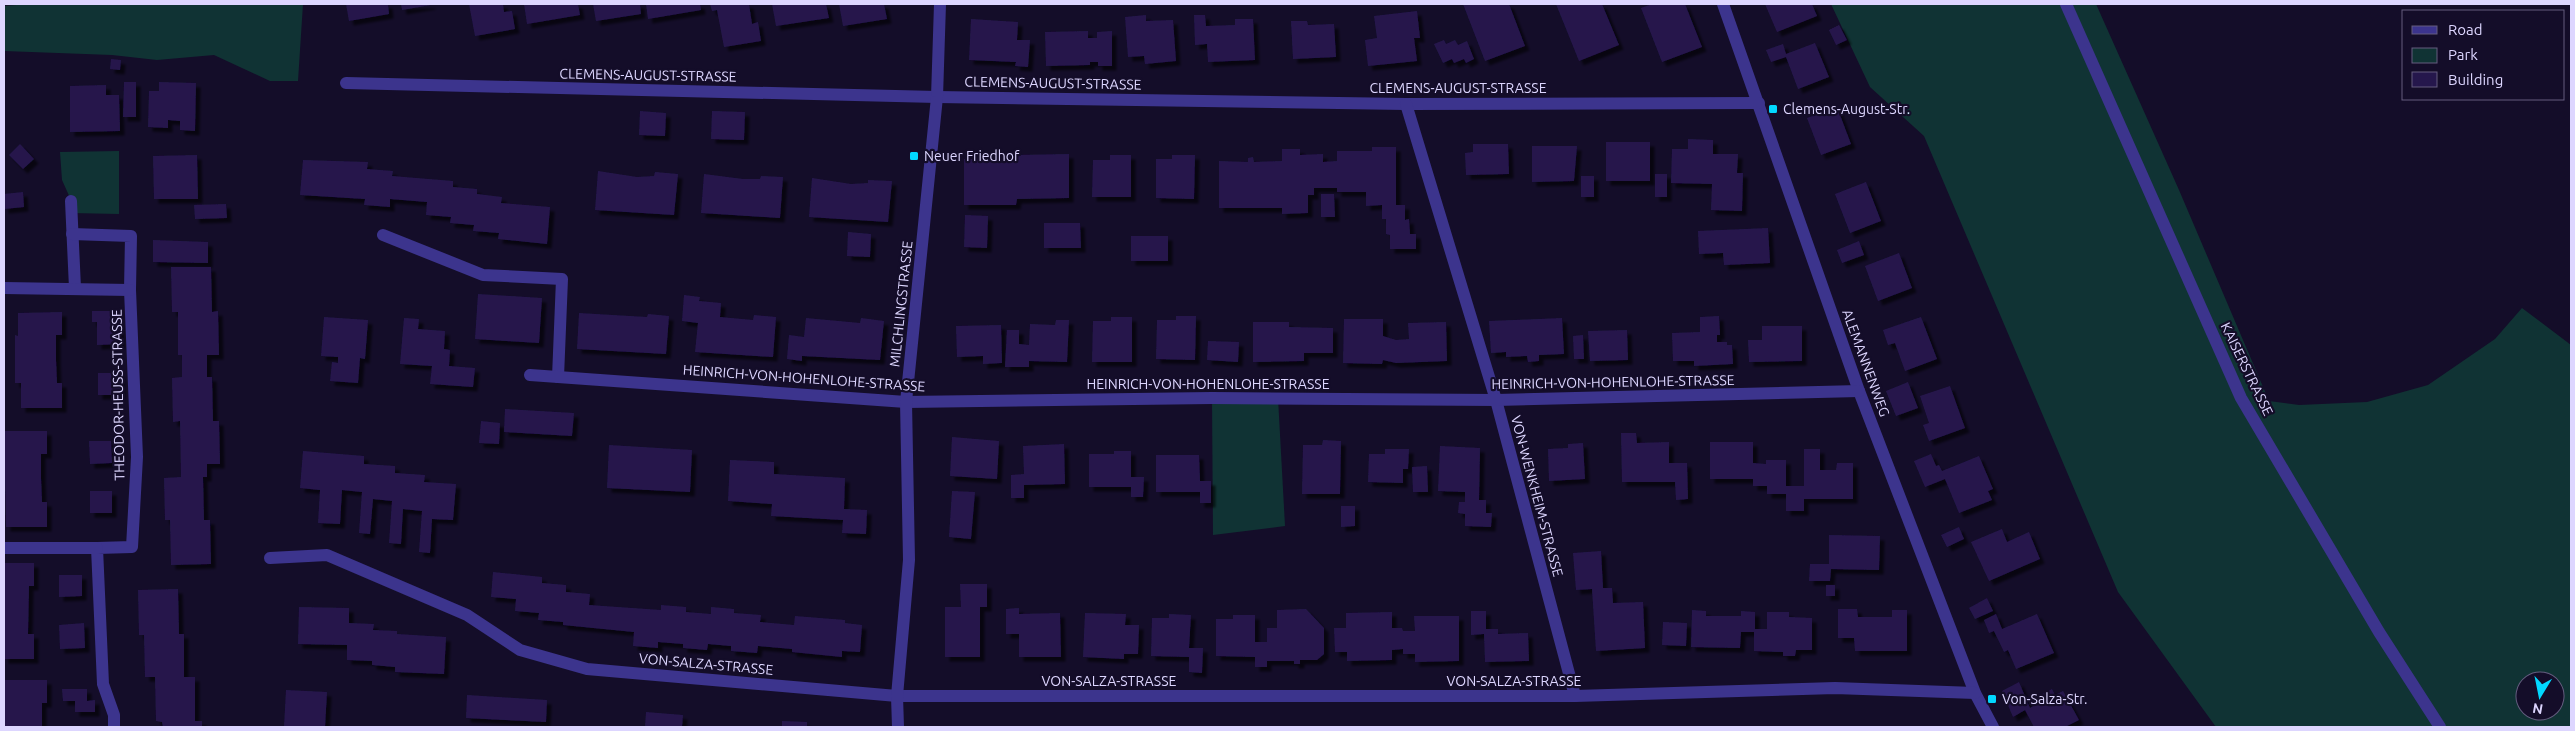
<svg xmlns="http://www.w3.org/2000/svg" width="2575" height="731" font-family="Ubuntu,sans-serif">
<defs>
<filter id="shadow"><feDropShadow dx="4.5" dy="4.5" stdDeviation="1" flood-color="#0009"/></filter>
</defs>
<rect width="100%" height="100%" fill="#140d29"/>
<g fill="#103334" fill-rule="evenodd">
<path d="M29,4H303L298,81H270L214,55L157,60L112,55L4,51V6Z"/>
<path d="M1831,4H2096L2179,190L2269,401L2299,405L2367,402L2428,385L2495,339L2522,308L2571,345V727H2216L2118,592L1924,136L1870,87ZM2525,681H2555V711H2525Z"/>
<path d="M119,151V214L71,213V200L62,180L60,152Z"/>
<path d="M1212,398H1278L1285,526L1213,535Z"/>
</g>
<g fill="#25174c" filter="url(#shadow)">
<path d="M346,4H388L389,14L349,21Z"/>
<path d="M401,4H431V5L402,10Z"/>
<path d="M469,4H503L504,12L512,11L515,29L475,36Z"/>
<path d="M524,4H578L580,15L527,24Z"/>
<path d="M593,4H640L641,14L596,21Z"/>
<path d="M646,4H700L701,10L648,19Z"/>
<path d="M710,4H749L752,24L758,22L761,41L724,47L717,10L712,11Z"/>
<path d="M772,4H826L829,18L776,26Z"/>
<path d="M839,4H884L887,19L843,26Z"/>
<path d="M1463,4H1509L1525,46L1485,61Z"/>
<path d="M1556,4H1602L1619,45L1579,61Z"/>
<path d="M1652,4H1685L1702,47L1662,62L1641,8Z"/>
<path d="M1765,4H1812L1817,16L1777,32Z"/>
<path d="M1417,11L1420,38H1414L1417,61L1368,66L1365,40L1377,38L1374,16Z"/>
<path d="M1146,15V21L1173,20L1176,61L1145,64L1144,56L1128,57L1125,17Z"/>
<path d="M1194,15H1205L1206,26L1235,25V19H1253L1255,60L1208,62L1207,44L1195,45Z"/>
<path d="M971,19L1018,22L1017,40H1030L1028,67L1015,66L1016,62L969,60Z"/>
<path d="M1291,21H1307L1308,25L1334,24L1336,57L1293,59Z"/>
<path d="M1839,25L1847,40L1836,45L1829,30Z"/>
<path d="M1088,31V38H1097V32L1112,31V66H1098V62H1090V65L1046,66L1045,32Z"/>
<path d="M1444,40L1446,44L1455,40L1458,45L1467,41L1474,59L1466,63L1464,59L1454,63L1452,59L1443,63L1434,44Z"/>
<path d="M1815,43L1829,77L1798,89L1786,57L1771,62L1766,50L1783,44L1786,54Z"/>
<path d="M111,59L121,60L120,70L110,69Z"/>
<path d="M124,82H136V117H123Z"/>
<path d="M159,82L196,83L195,131L180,130V121L168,120V128L148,127L149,91H159Z"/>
<path d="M106,85V95H119L120,131L70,132V86Z"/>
<path d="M1837,107L1851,144L1821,155L1807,118Z"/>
<path d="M640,111L666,113L665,136L639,135Z"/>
<path d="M712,111L745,112L744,140L711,139Z"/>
<path d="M1688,139L1713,140V154H1738L1737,173H1743L1742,211L1711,210L1712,184L1671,183L1672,149H1688Z"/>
<rect x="1606" y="142" width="44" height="39"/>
<path d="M20,144L34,159L23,169L9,155Z"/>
<path d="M1473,144H1508L1509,174L1466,175L1465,153L1473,152Z"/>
<path d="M1532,146H1577L1574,181L1532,182Z"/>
<path d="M1372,147H1396V205H1405V220L1409,219L1410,234H1416V249H1390V235L1386,234V219H1382V205L1366,206V192H1337V188H1314V195H1308V213L1282,214V208H1219V161L1248,162V158L1253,157L1254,162L1282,161V149H1300V155L1323,154V162L1337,161V151H1372Z"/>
<path d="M1069,154V198L1017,199L1016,205H964V159H1016V155Z"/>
<path d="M197,155L198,199H154L153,156Z"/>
<path d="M1110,155H1131V197H1092L1093,160H1110Z"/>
<path d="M1172,155H1195L1194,199L1156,198V159H1172Z"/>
<path d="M303,160L368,162L367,169L393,171L392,176L453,181V187L477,189V194L502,197L501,203L550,207L547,244L498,239L499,233L473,231L474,225L450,223L451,217L426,215L427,202L390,199V207L364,205L365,199L300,195Z"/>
<path d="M598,171L637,177L654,176L655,172L678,174L674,215L595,210Z"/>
<path d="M704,174L743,179H760L761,176L783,177L780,218L701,213Z"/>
<rect x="1655" y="174" width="12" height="23"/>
<rect x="1581" y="176" width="13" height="21"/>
<path d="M812,178L851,184L868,183V180L892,181L888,222L809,217Z"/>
<path d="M1866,182L1881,221L1850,233L1835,194Z"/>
<path d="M23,192L24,207L4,209V194Z"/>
<path d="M1321,194H1334L1335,217H1321Z"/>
<path d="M226,204L227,218L195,219L194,205Z"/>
<path d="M965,215L988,216L987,248L964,247Z"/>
<path d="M1044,223H1080L1081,248H1044Z"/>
<path d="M1768,228L1770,263L1724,265L1723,253L1699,254L1698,231Z"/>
<path d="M848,232L871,234L870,257L847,256Z"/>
<rect x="1131" y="236" width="37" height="25"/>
<path d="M153,240L208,242V263L153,262Z"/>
<path d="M1859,241L1864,255L1842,263L1837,250Z"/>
<path d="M1899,253L1912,288L1878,301L1865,266Z"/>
<path d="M171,267H211L212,312L218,311L219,355H207V377H212L213,421H219L220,464H207V477H203L204,520H210L211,564L171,565L170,520H165L164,478L181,477L180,421L173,422L172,378L182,377V355H178V312H172Z"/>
<path d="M478,294L542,298L539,343L475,339Z"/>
<path d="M684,295L700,297L699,301L721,303L720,317L753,320L754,315L776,317L773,357L695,352L698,323L682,321Z"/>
<path d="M92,311H115V322H119L120,344L97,345V322H92Z"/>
<path d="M62,312V335H56V360L57,383H62V408H21V383H15V335L18,336V313Z"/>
<path d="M579,313L647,317L648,314L669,316L666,354L577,349Z"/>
<path d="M1176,316H1196L1195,360L1156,359L1157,320H1176Z"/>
<path d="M1719,316L1720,335H1717V342H1727V345H1732L1733,364L1694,366V361H1673L1672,333L1700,332V317Z"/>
<path d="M324,317L368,320L365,359L360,358L358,383L330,381L332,362L338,363V357L321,356Z"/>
<path d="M1111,317H1132V362H1092L1093,321H1111Z"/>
<path d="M1921,317L1937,359L1905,371L1895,343L1888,345L1883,330Z"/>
<path d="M404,318L419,319L418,329L445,331L444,349L450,350L449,366L475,368L473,387L430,384L432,366L400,364Z"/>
<path d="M806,318L860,323L861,318L884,321L880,360L802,356V361L787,359L789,335L804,337Z"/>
<path d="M1562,318L1564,354L1539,355V361L1528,362L1527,356L1506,357V352L1491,353L1489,321Z"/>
<path d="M1344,319H1383V336L1396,340L1409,339L1408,323L1446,322L1447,361L1396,363L1383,360L1382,364L1343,363Z"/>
<path d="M1056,320H1069L1067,362L1029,361V367H1005L1007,330H1019V344L1029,345L1030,324L1055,325Z"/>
<path d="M1253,322H1289V327L1333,328V353H1304V361L1253,362Z"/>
<path d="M1001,325L1002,363L983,364V356L957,357L956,326Z"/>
<path d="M1762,326H1802V361L1749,362L1748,340H1762Z"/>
<path d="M1627,330L1628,360L1590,361L1588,331Z"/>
<path d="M1583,335L1584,359H1574L1573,336Z"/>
<path d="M1208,341L1239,342L1238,362L1207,360Z"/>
<path d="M98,373H120L121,395H98Z"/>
<path d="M1908,382L1918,408L1896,416L1886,391Z"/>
<path d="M1950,386L1965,428L1929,441L1923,425L1929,423L1920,396Z"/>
<path d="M505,409L574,413L572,436L504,432Z"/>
<path d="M481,421L500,423L499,444L479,443Z"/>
<path d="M4,431H47V454H41V478L42,502H47V527H6Z"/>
<path d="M1621,433H1636L1637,443L1669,442V463H1687L1688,499L1676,500L1675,482H1622Z"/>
<path d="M952,437L999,441L997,479L950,476Z"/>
<path d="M1323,440L1341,441L1340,494H1302L1303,445H1322Z"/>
<path d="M89,441H111L112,463L90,464Z"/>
<path d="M1710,442H1753V463L1766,464V460H1786V486H1804V449H1820V470H1836L1837,463H1853V499H1804V511H1786V494H1767V486H1753V479H1710Z"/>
<path d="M1583,443L1585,479L1549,481L1548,449L1568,448V444Z"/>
<path d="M1064,444L1065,484L1024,485V498H1011V475L1024,474L1023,446Z"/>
<path d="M609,445L692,450L690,492L607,488Z"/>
<path d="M1440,446L1480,448L1479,500H1486V513H1492L1491,527L1465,526V514L1458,513L1459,502H1465V492L1438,491Z"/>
<path d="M1385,449H1409L1408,469H1403V483L1368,482L1369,454H1385Z"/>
<path d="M303,451L364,456V464L395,466V473L425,475L424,482L456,484L453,520L432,519L430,553L419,552L422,511L403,509L401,544L389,543L392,501L373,499L370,534L359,533L362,492L342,490L340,524L318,523L320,490L300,488Z"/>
<path d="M1114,451H1131V477H1144L1143,497H1131V487H1089V454H1114Z"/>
<path d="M1931,454L1936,466L1939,465L1942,471L1979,456L1993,489L1988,491L1992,500L1959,513L1945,479L1925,487L1914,461Z"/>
<path d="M1156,455H1199L1200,481H1211V503H1200V492H1156Z"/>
<path d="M730,460L774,462V474L845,478L844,509L867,510L866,534L842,533L843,520L771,516L772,504L728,501Z"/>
<path d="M1427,466L1428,492H1413L1412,467Z"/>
<rect x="90" y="491" width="22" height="22"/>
<path d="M952,491L975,492L971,539L949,537Z"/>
<path d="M1341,506H1355V526L1341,527Z"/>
<path d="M1959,527L1964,539L1947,547L1941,535Z"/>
<path d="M2002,529L2007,542L2029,532L2040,559L1989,581L1971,542Z"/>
<path d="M1829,535L1880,536L1879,570L1831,569L1830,581H1809L1810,564H1829Z"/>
<path d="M1601,551L1603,588H1612L1613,603L1643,602L1645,648L1596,651L1592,589L1576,590L1573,553Z"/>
<path d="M4,563H34V586H29L28,634H34V659H4Z"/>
<path d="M493,572L542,577V583L566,585V592L590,594L589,605L661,610V605L686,607V612L711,614V607L734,609V613L761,615L760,622L794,625L795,616L845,620V623L862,625L860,652L842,651V657L792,652V649L758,646L757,653L731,651V646L708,644L707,650L683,648V644L658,642V648L633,646L634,632L563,625V622L538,620L539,613L515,611L516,599L491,597Z"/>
<path d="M59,575H82V596L59,597Z"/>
<path d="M960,584H987V607H980V657H945V607H961Z"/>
<rect x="1826" y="585" width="9" height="11"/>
<path d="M178,589L179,634H184V677H195V721H202V727H163L162,722L156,721L155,677H145L144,635H139L138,590Z"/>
<path d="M1987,598L1993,611L1975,619L1969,608Z"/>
<path d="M299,607L349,608V623L374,624L373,630L397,631V634L446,637L444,674L395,672V667L372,665V661L347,660V645L298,644Z"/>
<path d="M1019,608V614L1060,613L1061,657H1019V634H1006V609Z"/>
<path d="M1306,609L1324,628V654L1317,660H1300V664H1294V661H1267V667H1255V657L1216,656V619H1233V615H1255V642H1267V628H1277V610Z"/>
<path d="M1838,609H1857L1858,617H1892V610H1907V651H1855L1854,638H1838Z"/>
<path d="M1692,610L1706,611V616H1741V611L1755,612V629H1767V612H1789V617L1812,618V650H1796L1795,656H1783V652L1754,651V632H1741L1740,648L1691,647Z"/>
<path d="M1471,611H1486V629H1498V634L1528,633L1529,661L1485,662L1484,634L1471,635Z"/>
<path d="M1392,612V628H1402L1403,631H1415L1414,616H1459V661L1415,662V654H1403V649L1392,650V660L1347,661V652H1335L1334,628H1346V613Z"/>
<path d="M1085,613L1126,614L1125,625H1139L1138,654H1124V659L1083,657Z"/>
<path d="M1169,614L1191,615L1189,648H1203L1202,673L1189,672V657L1151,656L1152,618H1169Z"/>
<path d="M1996,614L2002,629L2037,614L2054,653L2016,669L2008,650L2004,652L1994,631L1989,633L1984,620Z"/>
<path d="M1663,622L1687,623L1686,646L1662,645Z"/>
<path d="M84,623L85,648L60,649L59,625Z"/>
<path d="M4,680H47V703H42V727H4Z"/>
<path d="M2019,682L2030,708L2038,703L2035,698L2052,689L2055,695L2063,691L2079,720L2065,727H2034L2025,710L2013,717L2002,691Z"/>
<path d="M62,689H87V701L95,700V712H75V701H63Z"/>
<path d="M286,690L327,692L325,727H284Z"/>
<path d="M467,695L547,700L546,722L466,718Z"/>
<path d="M646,712L683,715L682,727H645Z"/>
<path d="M782,721L807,722V727H782Z"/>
</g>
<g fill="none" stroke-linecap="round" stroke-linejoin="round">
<g stroke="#3c348d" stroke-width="12">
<path d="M1723,4L1859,391L1975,693L1993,727"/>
<path d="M2066,4L2241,398L2379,632L2440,727"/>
<path d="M346,83L937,97L1406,104L1759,103"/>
<path d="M1406,104L1496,400L1575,696"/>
<path d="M71,201L75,288"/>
<path d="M72,234L131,236L130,290L137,457L132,547L97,548L103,684L114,715V727"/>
<path d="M383,235L483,275L562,279L558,377"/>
<path d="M4,288L130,290"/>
<path d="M530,375L906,402L1212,398L1496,400L1859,391"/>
<path d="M4,548H97"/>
<path d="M270,558L327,555L467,615L520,650L587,669L897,696H1575L1835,688L1975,693"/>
<path d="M898,727L897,696L909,560L906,402L937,97L940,4"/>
</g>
</g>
<g fill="#02d8ff" stroke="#140d29" stroke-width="2">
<rect x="1768" y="104" width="10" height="10" rx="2.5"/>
<rect x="909" y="151" width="10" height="10" rx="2.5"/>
<rect x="1987" y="694" width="10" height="10" rx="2.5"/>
</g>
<g text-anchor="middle" stroke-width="4.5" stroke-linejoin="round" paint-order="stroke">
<g font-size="14" fill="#ddd6ff" stroke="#140d29">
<text transform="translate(648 75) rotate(1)" y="5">CLEMENS-AUGUST-STRASSE</text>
<text transform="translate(1053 83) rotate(1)" y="5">CLEMENS-AUGUST-STRASSE</text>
<text x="1458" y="93">CLEMENS-AUGUST-STRASSE</text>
<text transform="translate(901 304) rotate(-84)" y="5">MILCHLINGSTRASSE</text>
<text transform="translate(1866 363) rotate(70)" y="5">ALEMANNENWEG</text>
<text transform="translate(2247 369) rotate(64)" y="5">KAISERSTRASSE</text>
<text transform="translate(804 378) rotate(4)" y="5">HEINRICH-VON-HOHENLOHE-STRASSE</text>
<text transform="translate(1613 382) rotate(-1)" y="5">HEINRICH-VON-HOHENLOHE-STRASSE</text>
<text x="1208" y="389">HEINRICH-VON-HOHENLOHE-STRASSE</text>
<text transform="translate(118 395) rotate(-91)" y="5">THEODOR-HEUSS-STRASSE</text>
<text transform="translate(1537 496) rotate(75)" y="5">VON-WENKHEIM-STRASSE</text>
<text transform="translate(706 664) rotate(5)" y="5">VON-SALZA-STRASSE</text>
<text x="1109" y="686">VON-SALZA-STRASSE</text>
<text x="1514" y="686">VON-SALZA-STRASSE</text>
</g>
<g font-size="14" fill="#ddd6ff" stroke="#140d29" text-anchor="start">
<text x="1783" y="114">Clemens-August-Str.</text>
<text x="924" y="161">Neuer Friedhof</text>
<text x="2002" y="704">Von-Salza-Str.</text>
</g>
</g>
<rect width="2575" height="731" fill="none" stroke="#ddd6ff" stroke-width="10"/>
<rect x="2402" y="10" width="162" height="90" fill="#140d29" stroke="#645d7f"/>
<rect x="2412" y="26" width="25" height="8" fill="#3c348d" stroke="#645d7f"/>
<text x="2448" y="35" font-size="15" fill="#ddd6ff">Road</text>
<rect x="2412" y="48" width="25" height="15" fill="#103334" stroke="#645d7f"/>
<text x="2448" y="60" font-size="15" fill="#ddd6ff">Park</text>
<rect x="2412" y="72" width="25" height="15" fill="#25174c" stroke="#645d7f"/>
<text x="2448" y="85" font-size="15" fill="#ddd6ff">Building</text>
<g transform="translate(2540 696) rotate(190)"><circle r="24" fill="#140d29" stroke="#645d7f"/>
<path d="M0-4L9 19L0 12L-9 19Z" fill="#02d8ff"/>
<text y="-8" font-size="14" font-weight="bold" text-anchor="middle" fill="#ddd6ff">N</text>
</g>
</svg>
